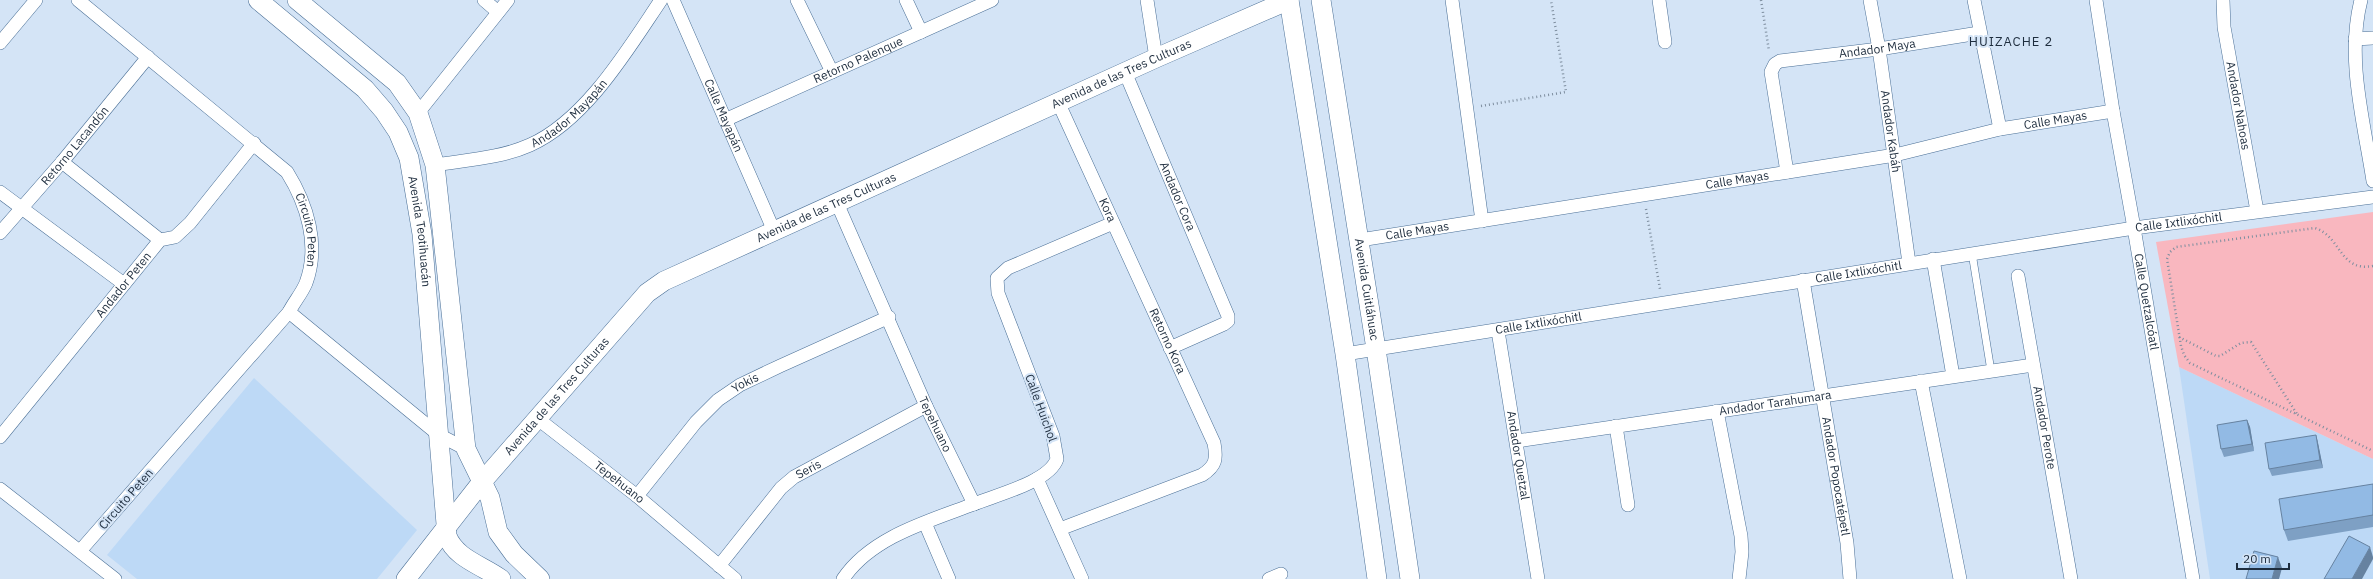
<svg xmlns="http://www.w3.org/2000/svg" width="2373" height="579" font-family="'IBM Plex Sans',sans-serif">
<rect width="100%" height="100%" fill="#d4e4f6"/>
<g fill="#bdd9f6">
<path d="M2179,367L2373,459V579H2210Z"/>
<path d="M254,378L417,530L377,579H137L107,555Z"/>
</g>
<path fill="#f9b7bf" d="M2373,212V459L2179,367L2156,242Z"/>
<g fill="none" stroke-linecap="round" stroke-linejoin="round">
<defs>
<path id="lane" d="M1972,253L1991,371"/>
<g id="street">
<path id="s1" d="M78,0L287,172C307,204 320,245 306,283C302,293 294,302 289,312L80,551"/>
<path d="M484,0L498,12"/>
<path id="s2" d="M673,0L774,231"/>
<path d="M797,0L832,72"/>
<path d="M906,0L921,32"/>
<path d="M1147,0L1156,58"/>
<path d="M1452,0L1482,221"/>
<path d="M1659,0L1665,42"/>
<path id="s3" d="M1870,0L1879,49L1909,263"/>
<path d="M1974,0L2000,129"/>
<path id="s4" d="M2096,0L2113,111L2134,228L2193,579"/>
<path id="s5" d="M2223,0L2224,27L2257,211"/>
<path d="M2361,0C2346,59 2364,122 2373,181"/>
<path d="M2355,39L2373,38"/>
<path d="M0,43L36,0"/>
<path id="s6" d="M1125,72L1228,316V321L1224,324L1170,348"/>
<path id="s7" d="M1058,102L1214,443C1217,459 1216,466 1202,475L1060,529"/>
<path d="M418,113L508,0"/>
<path id="s8" d="M725,120L992,0"/>
<path d="M62,162L160,240"/>
<path id="s9" d="M435,165C466,160 501,158 530,145C586,120 628,49 661,0"/>
<path id="s10" d="M1787,172L1771,72L1775,64L1780,61L1879,49L1979,33"/>
<path d="M0,192L124,284"/>
<path id="s11" d="M837,203L926,406L974,504C929,521 871,537 843,579"/>
<path id="s12" d="M0,233L62,162L148,57"/>
<path id="s13" d="M1360,240L1895,155L2000,129L2113,111"/>
<path d="M1933,259L1953,376"/>
<path id="s14" d="M2018,276L2071,579"/>
<path id="s15" d="M1803,280L1847,543L1850,579"/>
<path d="M289,312L439,435L466,449"/>
<path id="s16" d="M1498,331L1538,579"/>
<path id="s17" d="M1345,354L2134,228L2373,197"/>
<path d="M1921,381L1960,579"/>
<path d="M1717,411L1741,536L1742,552L1739,579"/>
<path id="s18" d="M538,419L637,496L735,579"/>
<path d="M1616,426L1628,505"/>
<path id="s19" d="M0,437L160,240L175,237L190,223L254,143"/>
<path id="s20" d="M1517,441L2033,365"/>
<path d="M1037,479L1082,579"/>
<path d="M0,489L115,579"/>
<path id="s21" d="M637,496L696,422L718,400L740,385L780,366L889,317"/>
<path d="M974,504C996,495 1049,482 1057,459L1053,436L998,293L997,278L1008,268L1113,223"/>
<path d="M925,523L949,579"/>
<path id="s22" d="M719,566L781,488L794,477L926,406"/>
<path d="M1269,579L1281,574"/>
</g>
<g id="secondary">
<path id="s23" d="M258,0L365,89L384,111L398,132L409,158L422,234L447,536C456,559 482,565 501,579"/>
<path d="M297,0L397,83L418,113L435,165L466,449L490,498L498,532L514,554L540,579"/>
<path d="M1289,0L1345,354L1377,579"/>
<path id="s24" d="M1321,0L1376,349L1410,579"/>
<path id="s25" d="M406,579L481,483L647,293L664,281L1156,58L1289,0"/>
</g>
</defs>
<use href="#lane" stroke="#4a6f96" stroke-width="8"/>
<use href="#street" stroke="#4a6f96" stroke-width="14"/>
<use href="#secondary" stroke="#4a6f96" stroke-width="20"/>
<g stroke="#7e8e9f" stroke-width="2.5" stroke-dasharray="1 3" stroke-linecap="butt">
<path d="M1761,0L1769,51"/>
<path d="M1481,106L1566,92L1551,0"/>
<path d="M1646,209L1660,289"/>
<path d="M2373,266C2339,272 2342,237 2315,228L2176,247L2170,252L2167,259L2181,346L2184,355L2190,363L2373,451"/>
<path d="M2179,337L2216,356H2220L2241,343L2251,342L2297,414"/>
</g>
<use href="#lane" stroke="#fff" stroke-width="7"/>
<use href="#street" stroke="#fff" stroke-width="13"/>
<use href="#secondary" stroke="#fff" stroke-width="19"/>
</g>
<g fill="#7ea0c4">
<path d="M2247,420L2250,427L2254,451L2224,457L2221,449Z"/>
<path d="M2316,435L2318,443L2323,468L2272,476L2269,469Z"/>
<path d="M2373,484V527L2288,541L2284,530Z"/>
</g>
<g fill="#6682a0">
<path d="M2247,420L2250,427L2254,451L2252,444Z"/>
<path d="M2316,435L2318,443L2323,468L2320,460Z"/>
<path d="M2370,547L2373,557V559L2362,579H2352Z"/>
<path d="M2278,557L2282,568L2279,579H2272Z"/>
</g>
<g fill="#92bae4" stroke="#6682a0">
<path d="M2247,420L2252,444L2221,449L2217,425Z"/>
<path d="M2316,435L2320,460L2269,469L2265,443Z"/>
<path d="M2373,484V515L2284,530L2279,499Z"/>
<path d="M2349,536L2370,547L2352,579H2324Z"/>
<path d="M2254,551L2278,557L2272,579H2246Z"/>
</g>
<g text-anchor="middle" stroke-width="4" stroke-linejoin="round" paint-order="stroke">
<g font-size="12" fill="#1e2d3e" stroke="#d4e4f6">
<text dy="4" stroke="none"><textPath href="#s10" startOffset="214">Andador Maya</textPath></text>
<text dy="4" stroke="none"><textPath href="#s8" startOffset="146">Retorno Palenque</textPath></text>
<text dy="4" stroke="none"><textPath href="#s25" startOffset="897">Avenida de las Tres Culturas</textPath></text>
<text dy="4" stroke="none"><textPath href="#s5" startOffset="107">Andador Nahoas</textPath></text>
<text dy="4" stroke="none"><textPath href="#s9" startOffset="148">Andador Mayapán</textPath></text>
<text dy="4" stroke="none"><textPath href="#s2" startOffset="126">Calle Mayapán</textPath></text>
<text dy="4" stroke="none"><textPath href="#s13" startOffset="706">Calle Mayas</textPath></text>
<text dy="4" stroke="none"><textPath href="#s3" startOffset="133">Andador Kabáh</textPath></text>
<text dy="4" stroke="none"><textPath href="#s12" startOffset="115">Retorno Lacandón</textPath></text>
<text dy="4" stroke="none"><textPath href="#s13" startOffset="382">Calle Mayas</textPath></text>
<text dy="4" stroke="none"><textPath href="#s6" startOffset="135">Andador Cora</textPath></text>
<text dy="4" stroke="none"><textPath href="#s25" startOffset="573">Avenida de las Tres Culturas</textPath></text>
<text dy="4" stroke="none"><textPath href="#s7" startOffset="119">Kora</textPath></text>
<text dy="4" stroke="none"><textPath href="#s17" startOffset="844">Calle Ixtlixóchitl</textPath></text>
<text dy="4" stroke="none"><textPath href="#s1" startOffset="333">Circuito Peten</textPath></text>
<text dy="4" stroke="none"><textPath href="#s13" startOffset="58">Calle Mayas</textPath></text>
<text dy="4" stroke="none"><textPath href="#s23" startOffset="296">Avenida Teotihuacán</textPath></text>
<text dy="4" stroke="none"><textPath href="#s17" startOffset="520">Calle Ixtlixóchitl</textPath></text>
<text dy="4" stroke="none"><textPath href="#s19" startOffset="196">Andador Peten</textPath></text>
<text dy="4" stroke="none"><textPath href="#s24" startOffset="293">Avenida Cuitláhuac</textPath></text>
<text dy="4" stroke="none"><textPath href="#s4" startOffset="306">Calle Quetzalcóatl</textPath></text>
<text dy="4" stroke="none"><textPath href="#s17" startOffset="196">Calle Ixtlixóchitl</textPath></text>
<text dy="4" stroke="none"><textPath href="#s7" startOffset="263">Retorno Kora</textPath></text>
<text dy="4" stroke="none"><textPath href="#s21" startOffset="158">Yokis</textPath></text>
<text dy="4" stroke="none"><textPath href="#s25" startOffset="237">Avenida de las Tres Culturas</textPath></text>
<text dy="4" stroke="none"><textPath href="#s20" startOffset="261">Andador Tarahumara</textPath></text>
<text transform="translate(1041 408) rotate(70)" y="4">Calle Huichol</text>
<text dy="4" stroke="none"><textPath href="#s11" startOffset="242">Tepehuano</textPath></text>
<text dy="4" stroke="none"><textPath href="#s14" startOffset="154">Andador Perote</textPath></text>
<text dy="4" stroke="none"><textPath href="#s16" startOffset="126">Andador Quetzal</textPath></text>
<text dy="4" stroke="none"><textPath href="#s22" startOffset="133">Seris</textPath></text>
<text dy="4" stroke="none"><textPath href="#s15" startOffset="199">Andador Popocatépetl</textPath></text>
<text dy="4" stroke="none"><textPath href="#s18" startOffset="103">Tepehuano</textPath></text>
<text transform="translate(126 499) rotate(-49)" y="4">Circuito Peten</text>
</g>
<g font-size="13" letter-spacing="1" fill="#1e2d3e" stroke="#d4e4f6">
<text x="2011" y="46">HUIZACHE 2</text>
</g>
</g>
<path d="M2237 563v6h52v-6" fill="none" stroke="#1e2d3e" stroke-width="2"/>
<text x="2243" y="563" font-size="12" fill="#1e2d3e" stroke="#d4e4f6" stroke-width="3" paint-order="stroke">20 m</text>
</svg>
